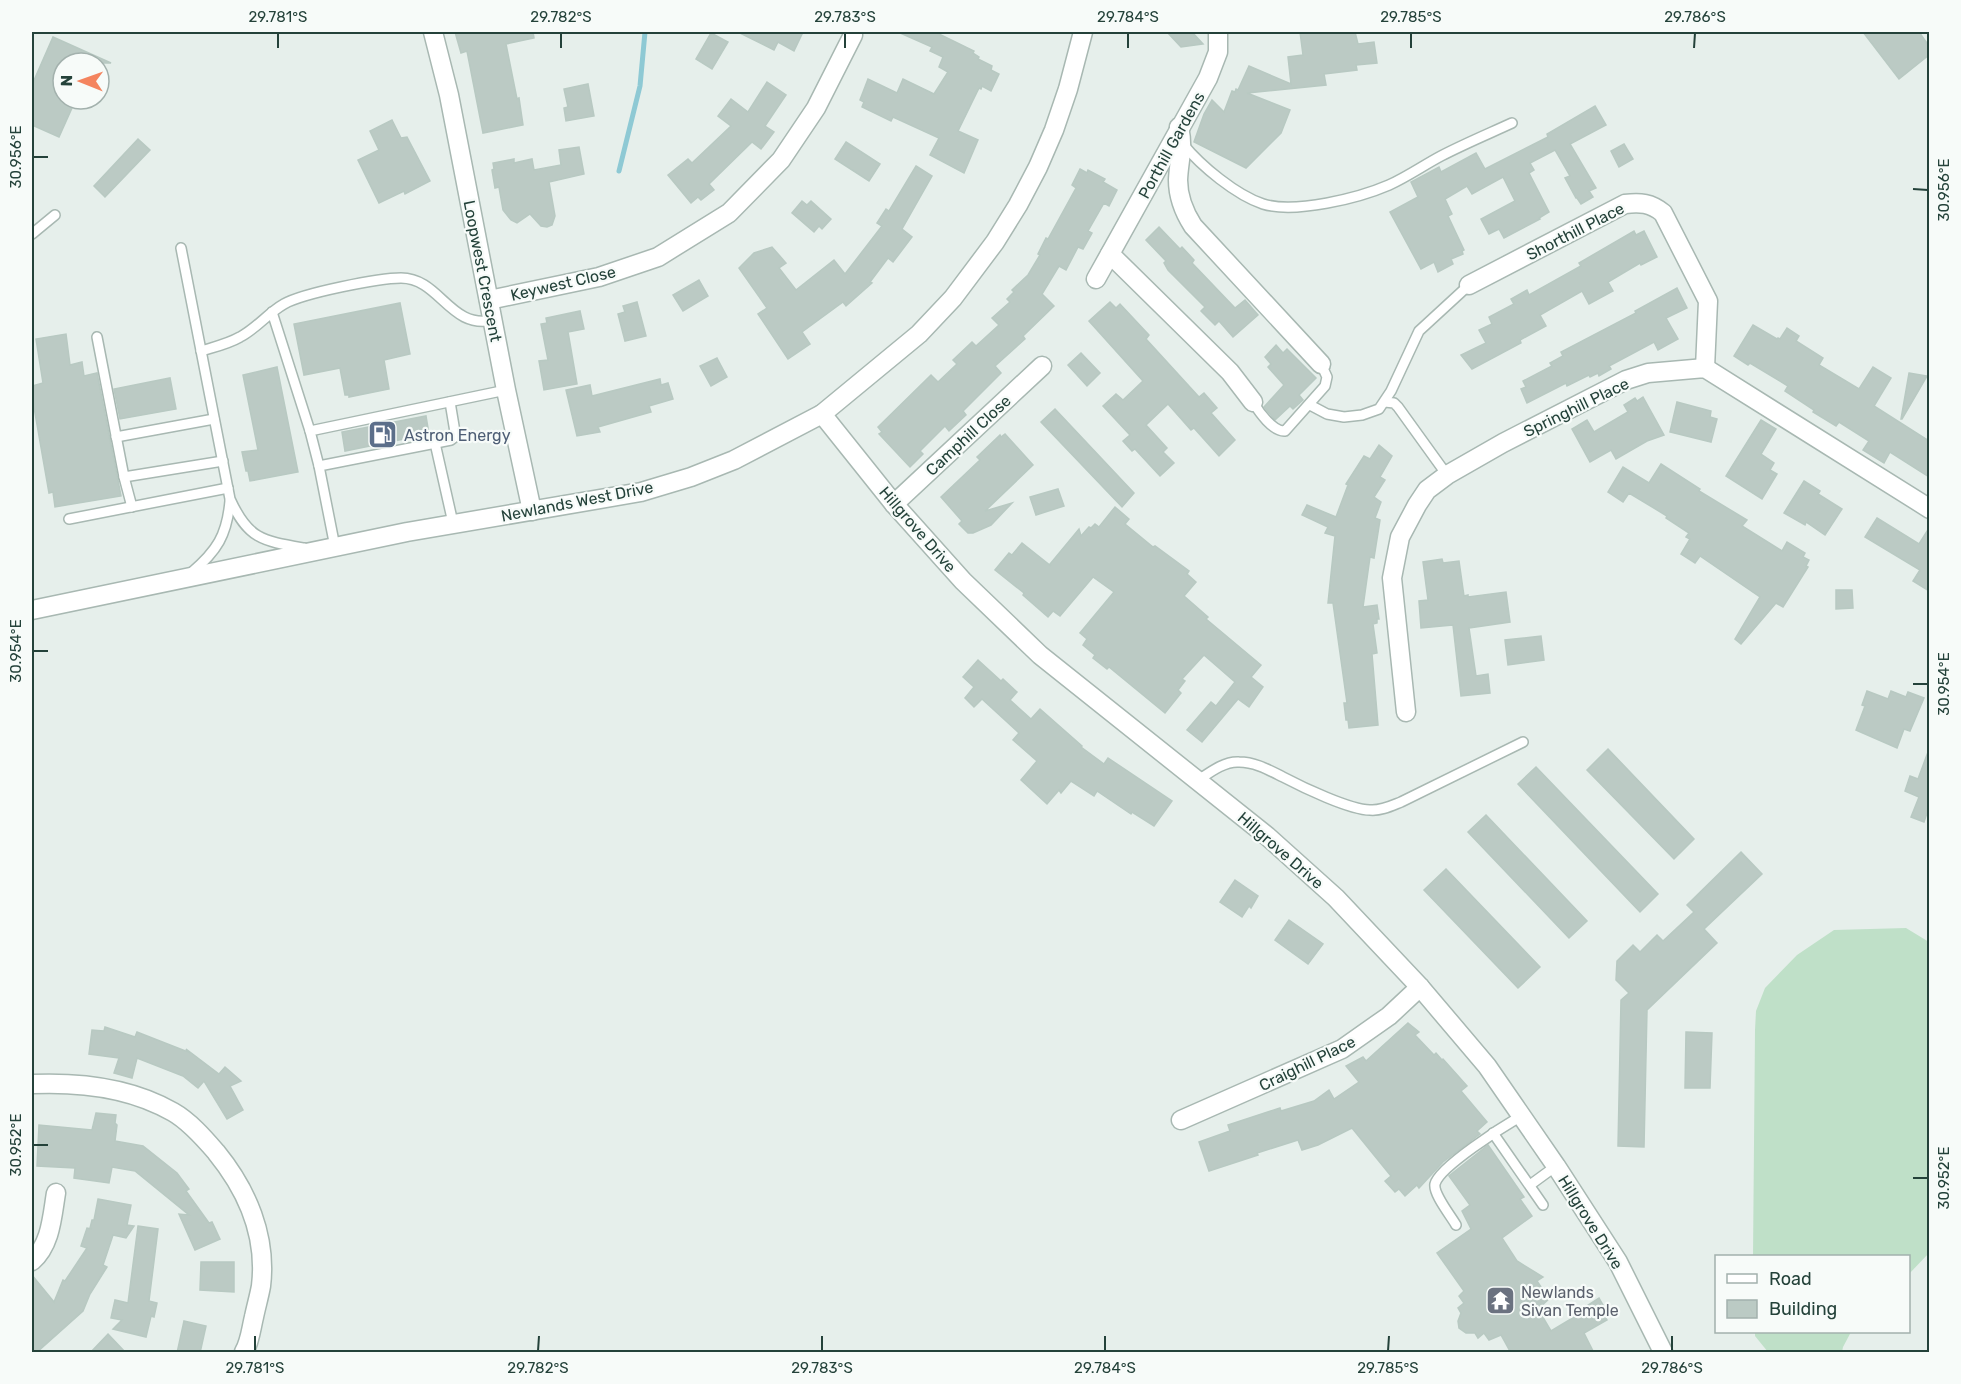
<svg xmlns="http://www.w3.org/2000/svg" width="1961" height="1384" font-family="Rubik,sans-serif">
<rect width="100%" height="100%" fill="#e6efeb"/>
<g fill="#bfe0c8">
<path d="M1906,928L1929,942V1253L1909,1274L1908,1256H1753L1755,1030L1756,1011L1765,988L1797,955L1834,930Z"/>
<path d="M1755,1332H1851L1843,1347L1842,1352H1768L1755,1336Z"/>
</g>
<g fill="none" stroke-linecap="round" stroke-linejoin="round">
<path stroke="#8ec9d4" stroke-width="5" d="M619,171L640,86L645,32"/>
</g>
<g fill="#bbcac4" stroke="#b8c9c2" stroke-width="1.5">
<path d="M455,32H533L534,38L506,44L517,99L519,98L523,125L483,133L467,51L461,53Z"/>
<path d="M738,32H803L794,51L778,42L774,50Z"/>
<path d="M898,32H935L974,51L973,53L979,57L978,59L992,66L991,70L999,74L991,91L982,86L981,89L979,88L958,131L978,140L964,173L930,155L939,138L893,117L891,121L862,107L864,102L860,100L868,79L897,93L903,79L934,94L948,72L939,67L943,57L930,51L932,47Z"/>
<path d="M1167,32H1192L1203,44L1181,47Z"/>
<path d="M1300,32H1355L1358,44L1374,42L1377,63L1356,65L1357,70L1324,74L1326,85L1247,93L1290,110L1281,133L1246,168L1194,142L1204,114L1212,100L1224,112L1232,91L1235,92L1236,89L1238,90L1249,66L1291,84L1288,57L1303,55Z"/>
<path d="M1863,32H1919L1929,46V55L1899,79Z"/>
<path d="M711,33L728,42L712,69L696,59Z"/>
<path d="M53,37L111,63H63V99H76L59,137L32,125V85Z"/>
<path d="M767,82L786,95L765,126L774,132L761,149L752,142L709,184L714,190L701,200L698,197L691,203L668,175L688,159L692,163L731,126L718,116L731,99L748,112Z"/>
<path d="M588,84L594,116L566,121L564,108L568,107L564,89Z"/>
<path d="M1595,106L1606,125L1570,144L1596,188L1589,191L1593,197L1581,204L1577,198H1576L1565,178L1570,176L1555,150L1530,163L1534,170L1529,173L1549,212L1539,218L1540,219L1504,238L1499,229L1489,234L1481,219L1515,201L1503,177L1472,194L1467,186L1445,199L1452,214L1448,216L1464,250L1462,251L1463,254L1451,259L1453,264L1438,272L1434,262L1421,269L1390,212L1418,197L1411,182L1439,167L1441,172L1476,153L1485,169L1548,137L1547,134Z"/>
<path d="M392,120L401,138L407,137L430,181L405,194L404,191L379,203L358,160L379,150L370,131Z"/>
<path d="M138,139L150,150L105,197L94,186Z"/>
<path d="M846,142L880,164L869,181L835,159Z"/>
<path d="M1624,144L1633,159L1619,167L1611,151Z"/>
<path d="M579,147L584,174L549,182L555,216L552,225L547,227L541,226L530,214L517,223L511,220L503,210L499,187L495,188L492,170L494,169L493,163L514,159V163L532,159L534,170L561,165L559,150Z"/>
<path d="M916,166L932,176L902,229L912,237L893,262L888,258L870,282L872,283L846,306L843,302L802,332L810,344L788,359L758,314L767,308L739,268L754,253L772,247L786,263L779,268L796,290L834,260L845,274L882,226L877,223L886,209L889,211Z"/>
<path d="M1080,169L1087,173L1088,170L1105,179L1103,182L1117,190L1109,206L1104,203L1088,231L1092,233L1083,249L1078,247L1066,270L1059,266L1042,294L1054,306L1023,336L1025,339L995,366L1001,373L963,411L966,415L949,431L945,426L920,451L923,454L910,467L879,434L882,432L878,427L931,375L938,382L957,364L953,360L972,342L976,346L999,325L992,318L1010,302L1007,299L1014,292L1012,290L1028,275L1040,255L1038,254L1046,238L1048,239L1076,188L1072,185Z"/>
<path d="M802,201L807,205L811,201L831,219L822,229L819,226L814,232L792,213Z"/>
<path d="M1159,227L1180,249L1182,247L1194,260L1192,263L1235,308L1245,300L1258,315L1233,337L1219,321L1215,325L1201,311L1205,307L1168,270L1164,263L1166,261L1146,240Z"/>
<path d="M1634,231L1636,235L1644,231L1657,257L1641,265L1640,263L1608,282L1613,291L1589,304L1582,291L1540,315L1546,326L1520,340L1521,343L1472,369L1461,355L1486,343L1479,330L1492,324L1489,317L1514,304L1511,299L1527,290L1529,295L1581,266L1579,263Z"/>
<path d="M699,280L708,296L683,311L673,295Z"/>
<path d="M1677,288L1687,308L1666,318L1678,339L1658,350L1654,342L1609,366L1611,369L1599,376L1598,373L1590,377L1589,375L1567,386L1566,383L1527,403L1521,389L1526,387L1523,381L1552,366L1550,363L1563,356L1561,352L1636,313L1635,311Z"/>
<path d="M637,302L646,336L625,341L618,314L625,312L623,306Z"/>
<path d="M1110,302L1116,308L1120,304L1149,335L1146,339L1199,397L1204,393L1217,408L1211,413L1235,440L1219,456L1194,428L1191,430L1168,404L1146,425L1167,448L1163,452L1174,463L1160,476L1135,449L1132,451L1123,441L1130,435L1103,406L1116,394L1123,400L1143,381L1089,321Z"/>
<path d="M400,303L410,354L384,360L389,389L349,397V395H345L340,368L304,375L294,324Z"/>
<path d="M580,311L584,329L568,332L577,384L544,390L539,361L548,360L541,324L547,323L546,318Z"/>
<path d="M1753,325L1777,339L1778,338L1780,339L1787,328L1799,336L1796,341L1823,358L1819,365L1859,389L1873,367L1891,378L1874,406L1929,441V477L1890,452L1884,463L1863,450L1869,441L1839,422L1836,426L1813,412L1814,410L1785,391L1788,386L1750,363L1748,365L1734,356Z"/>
<path d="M66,334L70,365L82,362L84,376L97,373L121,496L55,507L53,492L49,493L32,396V386L43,383L36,339Z"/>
<path d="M1276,345L1283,353L1287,349L1316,378L1299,395L1303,400L1293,409L1290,406L1275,420L1264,407L1284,385L1268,367L1271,364L1265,357Z"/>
<path d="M1081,353L1100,373L1087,386L1068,365Z"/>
<path d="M717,358L727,377L711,386L700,366Z"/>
<path d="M277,367L298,472L250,481L248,471H246L242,452L258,450L243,375Z"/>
<path d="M1909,373L1927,376L1902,419H1901Z"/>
<path d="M170,378L176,409L120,419L114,389Z"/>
<path d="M660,379L661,385L668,383L673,399L649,406L651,412L598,427L600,432L577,436L566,390L590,385L592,396Z"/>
<path d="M1643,397L1664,435L1647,441L1616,459L1611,450L1590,462L1572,429L1587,420L1594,432L1628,412L1624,405L1635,398L1637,401Z"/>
<path d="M1677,402L1711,411L1710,417L1717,419L1711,442L1670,432Z"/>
<path d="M1055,409L1134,493L1122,507L1041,422Z"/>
<path d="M426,416L429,434L345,451L342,432Z"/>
<path d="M1761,420L1776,429L1761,454L1774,463L1770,470L1777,474L1762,499L1726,476Z"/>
<path d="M1005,434L1033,465L985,511L1012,503L991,525L973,533H968L959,524L962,521L941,497L980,460L977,457L1000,435L1001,437Z"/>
<path d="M1379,445L1392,456L1380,477L1385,480L1374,497L1381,502L1375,518L1380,520L1374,558L1370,557L1363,607L1377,605L1379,619H1377V623L1373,624L1377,653L1372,654L1378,725L1349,728L1348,720H1346L1344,703H1347L1333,603H1328L1335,536L1325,533L1328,527L1302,515L1307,505L1336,517L1348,485L1346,484L1364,456L1370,459Z"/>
<path d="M1661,464L1700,489L1699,491L1747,520L1742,526L1782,551L1787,542L1805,553L1803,557L1809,560L1806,566L1808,567L1783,607L1776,603L1741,644L1735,639L1760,597L1700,556L1695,563L1681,554L1690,539L1686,537L1689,533L1666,518L1667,516L1629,493L1623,502L1608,492L1623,467L1649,483Z"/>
<path d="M1804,481L1820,491L1818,494L1842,509L1825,535L1806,522L1805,525L1784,513Z"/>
<path d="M1058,489L1064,506L1036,515L1030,497Z"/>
<path d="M1115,507L1129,519L1125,524L1153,547L1155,546L1189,571L1187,574L1196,582L1184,596L1208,617L1206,619L1261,665L1251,677L1263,687L1249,707L1238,699L1202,742L1187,730L1211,702L1216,706L1235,682L1204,655L1182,679L1185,681L1178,690L1181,693L1165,713L1109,667L1107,669L1093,658L1095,655L1083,645L1087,639L1080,633L1114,592L1093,577L1060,616L1053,611L1048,617L1023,595L1024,593L995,570L1009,553L1012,555L1022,543L1051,566L1050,564L1079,529L1081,536L1089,527L1091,528L1095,524L1099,527Z"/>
<path d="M1877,518L1919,544L1929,528V591L1913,581L1920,570L1865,537Z"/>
<path d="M1442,559L1443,563L1459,561L1464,596L1468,595V597L1506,592L1510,622L1469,628L1476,676L1488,674L1490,693L1461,696L1453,625L1421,628L1419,601L1428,600L1423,562Z"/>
<path d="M1836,590H1852L1853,608L1836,609Z"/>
<path d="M1541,636L1544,660L1508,665L1505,640Z"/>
<path d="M978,660L1001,681L1003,679L1017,692L1010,700L1031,719L1040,709L1082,746L1081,747L1104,764L1108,758L1172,801L1154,826L1132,812L1131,814L1097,791L1094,796L1071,781L1061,793L1059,790L1047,804L1021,780L1037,761L1013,740L1019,733L982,699L974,707L965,698L974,687L963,677Z"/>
<path d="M1867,691L1888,699L1891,691L1906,697L1908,692L1924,698L1910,731L1904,729L1897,748L1856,730L1865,706L1862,705Z"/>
<path d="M1608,749L1694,839L1674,859L1587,770Z"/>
<path d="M1928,752L1929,807L1924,822L1911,817L1919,797L1905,791L1910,776L1918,779Z"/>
<path d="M1536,767L1658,894L1640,912L1518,784Z"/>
<path d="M1486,815L1587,921L1569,938L1468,832Z"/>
<path d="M1741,852L1762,874L1704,929L1717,943L1647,1010L1644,1147L1618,1146L1621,1000L1629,993L1616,980L1617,961L1633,945L1640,952L1657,935L1663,941L1694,912L1687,905Z"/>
<path d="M1446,869L1540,967L1518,988L1424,890Z"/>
<path d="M1235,880L1258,896L1251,908L1249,906L1242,917L1220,902Z"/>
<path d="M1289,920L1323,944L1308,964L1275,940Z"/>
<path d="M1408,1023L1419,1032L1415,1035L1434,1055L1436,1053L1442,1060L1443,1059L1467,1086L1461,1091L1487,1122L1477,1131L1480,1134L1443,1162L1419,1188L1417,1185L1405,1196L1399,1189L1395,1192L1385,1181L1391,1176L1352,1128L1318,1145L1302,1150L1298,1140L1257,1153L1258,1155L1209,1171L1199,1142L1230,1131L1228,1125L1280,1108L1281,1111L1314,1101L1329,1090L1334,1099L1359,1082L1346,1066L1363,1057L1366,1061Z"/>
<path d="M105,1027L135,1037L137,1032L188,1052L186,1049L219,1074L225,1067L241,1081L230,1086L243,1110L227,1119L204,1081L198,1088L183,1076L137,1058L132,1078L114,1073L119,1058L89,1054L92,1030L104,1031Z"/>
<path d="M1686,1032L1712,1033L1710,1088H1685Z"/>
<path d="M96,1113L116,1115L115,1123L117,1125L115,1141L143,1146L177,1173L189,1189L186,1191L209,1223L212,1222L220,1239L195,1250L179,1214L189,1215L135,1171L112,1167L109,1183L74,1178L75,1168L37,1166L39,1125L92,1130Z"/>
<path d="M1488,1145L1524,1197L1520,1199L1532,1216L1502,1238L1517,1261L1543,1277L1537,1281L1549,1299L1538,1309L1551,1331L1586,1310L1585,1307L1599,1298L1607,1312L1604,1314L1607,1320L1584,1333L1594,1353H1511L1501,1335L1489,1340L1484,1333L1478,1338L1475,1333H1466L1459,1328L1458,1321L1461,1313L1458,1308L1464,1303L1459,1296L1464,1291L1437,1253L1471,1229L1462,1211L1470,1205L1449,1176Z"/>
<path d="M98,1199L131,1205L127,1225L134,1226L126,1238L113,1235L103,1265L107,1267L90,1294L83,1311L36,1353H32V1275L54,1302L63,1280L65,1281L87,1248L81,1246L87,1228L92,1229L90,1228L92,1220H94Z"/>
<path d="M138,1226L158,1229L149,1301L157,1303L154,1317L151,1316L146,1337L113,1329L122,1320L111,1318L115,1300L128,1303Z"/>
<path d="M201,1262H234V1292L200,1290Z"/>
<path d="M184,1321L206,1326L200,1353H177Z"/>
<path d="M108,1334L126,1353H90Z"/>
</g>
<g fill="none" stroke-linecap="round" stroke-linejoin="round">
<defs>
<g id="service">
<path d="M1183,144C1201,166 1236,195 1263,204C1295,214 1359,198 1389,185C1407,177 1424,165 1441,156C1464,144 1488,134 1512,123"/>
<path d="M32,234L55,215"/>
<path d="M181,248L230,499C248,539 262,541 304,548"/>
<path d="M272,312L310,431"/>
<path d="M97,337L124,477L223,461"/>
<path d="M201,351C214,347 228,344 240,337C256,329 268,313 284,304C303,293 379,278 401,278C440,278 450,330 493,320"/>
<path d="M1253,402C1259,412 1273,432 1285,431L1325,386L1327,377L1321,364"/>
<path d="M1385,402L1394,403L1398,407L1447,475"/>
<path d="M1310,405L1327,414L1344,417L1362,415L1379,409L1391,391L1419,331L1469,285"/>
<path d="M116,437L214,419"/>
<path d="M435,443L453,523"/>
<path d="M319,466L310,431L506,390"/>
<path d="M124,477L132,507"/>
<path d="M69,519L228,488"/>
<path d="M335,547L319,466L451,440L455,437V432L450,402"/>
<path d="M191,573C217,551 227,535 230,501"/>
<path d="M1197,781C1209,773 1224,761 1239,762C1255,762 1269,770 1283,777C1302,787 1350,810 1370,810C1381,811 1391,806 1401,802L1523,742"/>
<path d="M1493,1133L1543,1205"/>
<path d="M1530,1185L1556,1166"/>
<path d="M1456,1225C1451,1216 1433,1194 1435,1184C1439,1167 1504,1126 1521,1116"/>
</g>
<g id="minor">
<path d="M433,32L449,95L506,390L532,511"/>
<path d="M1179,127C1184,150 1179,158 1178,180C1178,197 1184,212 1193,226L1321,364"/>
<path d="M1110,254L1230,372L1253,402"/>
<path d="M1096,279L1208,78L1218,52V32"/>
<path d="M1469,285L1625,204C1640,202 1651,203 1663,213L1708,301L1705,368"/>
<path d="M489,300L599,277L658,257L729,213L781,160L816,108L853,35"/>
<path d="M822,414L894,504L963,581L1040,655L1267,836L1336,898L1420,987L1487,1066L1556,1166L1618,1262L1663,1352"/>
<path d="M894,504L1042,366"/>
<path d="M1406,712L1392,578L1400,537L1417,505L1427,490L1447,475L1503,443L1626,380L1648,373L1705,368L1930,509"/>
<path d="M32,1084C80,1082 130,1087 173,1112C189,1121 204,1138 216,1152C247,1190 267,1236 261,1286C259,1297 256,1307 254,1317C251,1329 250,1342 244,1352"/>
<path d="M1181,1120L1342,1049L1389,1016L1420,987"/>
<path d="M32,1261C51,1244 52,1217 56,1193"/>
</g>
<path id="tertiary" d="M32,610L407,532L641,492L691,477L734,460L822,414L919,334L953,298L995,242L1018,205L1038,167L1054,130L1068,89L1083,32"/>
</defs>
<use href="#service" stroke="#a8b8b2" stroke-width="12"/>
<use href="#minor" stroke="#a8b8b2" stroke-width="21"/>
<use href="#tertiary" stroke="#a8b8b2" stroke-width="21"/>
<use href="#service" stroke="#fff" stroke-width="9"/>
<use href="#minor" stroke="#fff" stroke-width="18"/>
<use href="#tertiary" stroke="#fff" stroke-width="18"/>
</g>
<path fill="none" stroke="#24423a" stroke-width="2" d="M278,48V33M561,48V33M845,48V33M1128,48V33M1411,48V33M1694,48L1695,33M33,157H48M1913,189L1928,190M33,651H48M1913,684H1928M33,1145H48M1913,1178H1928M255,1351V1336M538,1351L539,1336M822,1351V1336M1105,1351V1336M1388,1351L1389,1336M1672,1351V1336"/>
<defs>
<symbol id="fuel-square" viewBox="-11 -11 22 22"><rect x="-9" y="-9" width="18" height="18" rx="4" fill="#5c6f8a" stroke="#f7fbf9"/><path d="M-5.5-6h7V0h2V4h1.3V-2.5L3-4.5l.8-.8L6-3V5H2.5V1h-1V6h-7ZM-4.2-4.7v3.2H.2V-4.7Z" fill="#fff"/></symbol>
<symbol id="temple-square" viewBox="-11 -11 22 22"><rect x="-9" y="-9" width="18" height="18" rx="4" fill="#6b7280" stroke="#f7fbf9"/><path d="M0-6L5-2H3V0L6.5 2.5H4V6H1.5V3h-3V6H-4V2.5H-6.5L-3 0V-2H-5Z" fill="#fff"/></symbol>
</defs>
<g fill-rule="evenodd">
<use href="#fuel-square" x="366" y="418" width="33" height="33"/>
<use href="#temple-square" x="1484" y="1284" width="33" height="33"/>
</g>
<g text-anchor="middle" stroke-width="4.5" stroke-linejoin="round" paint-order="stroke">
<g font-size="16" fill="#24423a" stroke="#f7fbf9">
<text transform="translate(1171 145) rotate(-61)" y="6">Porthill Gardens</text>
<text transform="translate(1575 231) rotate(-27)" y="6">Shorthill Place</text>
<text transform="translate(483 271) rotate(79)" y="6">Loopwest Crescent</text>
<text transform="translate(563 283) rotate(-13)" y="6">Keywest Close</text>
<text transform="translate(1576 407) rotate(-26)" y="6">Springhill Place</text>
<text transform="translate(968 435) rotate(-43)" y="6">Camphill Close</text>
<text transform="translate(577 501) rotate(-11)" y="6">Newlands West Drive</text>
<text transform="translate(918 529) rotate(49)" y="6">Hillgrove Drive</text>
<text transform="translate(1281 850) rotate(41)" y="6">Hillgrove Drive</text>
<text transform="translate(1307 1063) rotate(-26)" y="6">Craighill Place</text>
<text transform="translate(1591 1222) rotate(58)" y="6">Hillgrove Drive</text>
</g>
<g font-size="16" fill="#4e5e75" stroke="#f7fbf9" text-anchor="start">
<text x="404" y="441">Astron Energy</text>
</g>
<g font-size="16" fill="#5b616d" stroke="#f7fbf9" text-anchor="start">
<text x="1521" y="1298">Newlands<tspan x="1521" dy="18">Sivan Temple</tspan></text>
</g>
</g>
<rect width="1961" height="1384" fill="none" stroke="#f7fbf9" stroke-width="66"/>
<rect x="1715" y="1255" width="195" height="78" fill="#f7fbf9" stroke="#a3b1ad" stroke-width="1.5"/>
<rect x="1727" y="1274" width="30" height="9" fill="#ffffff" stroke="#a3b1ad" stroke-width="1.5"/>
<text x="1769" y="1285" font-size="18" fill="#24423a">Road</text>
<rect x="1727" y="1300" width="30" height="18" fill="#bbcac4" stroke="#a3b1ad" stroke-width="1.5"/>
<text x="1769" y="1315" font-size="18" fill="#24423a">Building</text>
<g transform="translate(81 81) rotate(271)"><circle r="28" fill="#f7fbf9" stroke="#a3b1ad" stroke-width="1.5"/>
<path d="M0-4.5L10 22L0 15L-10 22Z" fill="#f4845f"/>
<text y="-9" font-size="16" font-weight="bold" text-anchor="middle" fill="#24423a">N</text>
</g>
<rect x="33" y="33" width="1895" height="1318" fill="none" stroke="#24423a" stroke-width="2"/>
<g font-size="15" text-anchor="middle" fill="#24423a">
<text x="278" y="22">29.781°S</text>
<text x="561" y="22">29.782°S</text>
<text x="845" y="22">29.783°S</text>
<text x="1128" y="22">29.784°S</text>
<text x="1411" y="22">29.785°S</text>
<text x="1695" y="22">29.786°S</text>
<text transform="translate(16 157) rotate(-90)" y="5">30.956°E</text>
<text transform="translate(1944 190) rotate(-90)" y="5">30.956°E</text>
<text transform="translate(16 651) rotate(-90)" y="5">30.954°E</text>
<text transform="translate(1944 684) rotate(-90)" y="5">30.954°E</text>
<text transform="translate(16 1145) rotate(-90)" y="5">30.952°E</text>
<text transform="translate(1944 1178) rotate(-90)" y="5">30.952°E</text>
<text x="255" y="1373">29.781°S</text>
<text x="538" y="1373">29.782°S</text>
<text x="822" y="1373">29.783°S</text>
<text x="1105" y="1373">29.784°S</text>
<text x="1388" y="1373">29.785°S</text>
<text x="1672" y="1373">29.786°S</text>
</g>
</svg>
